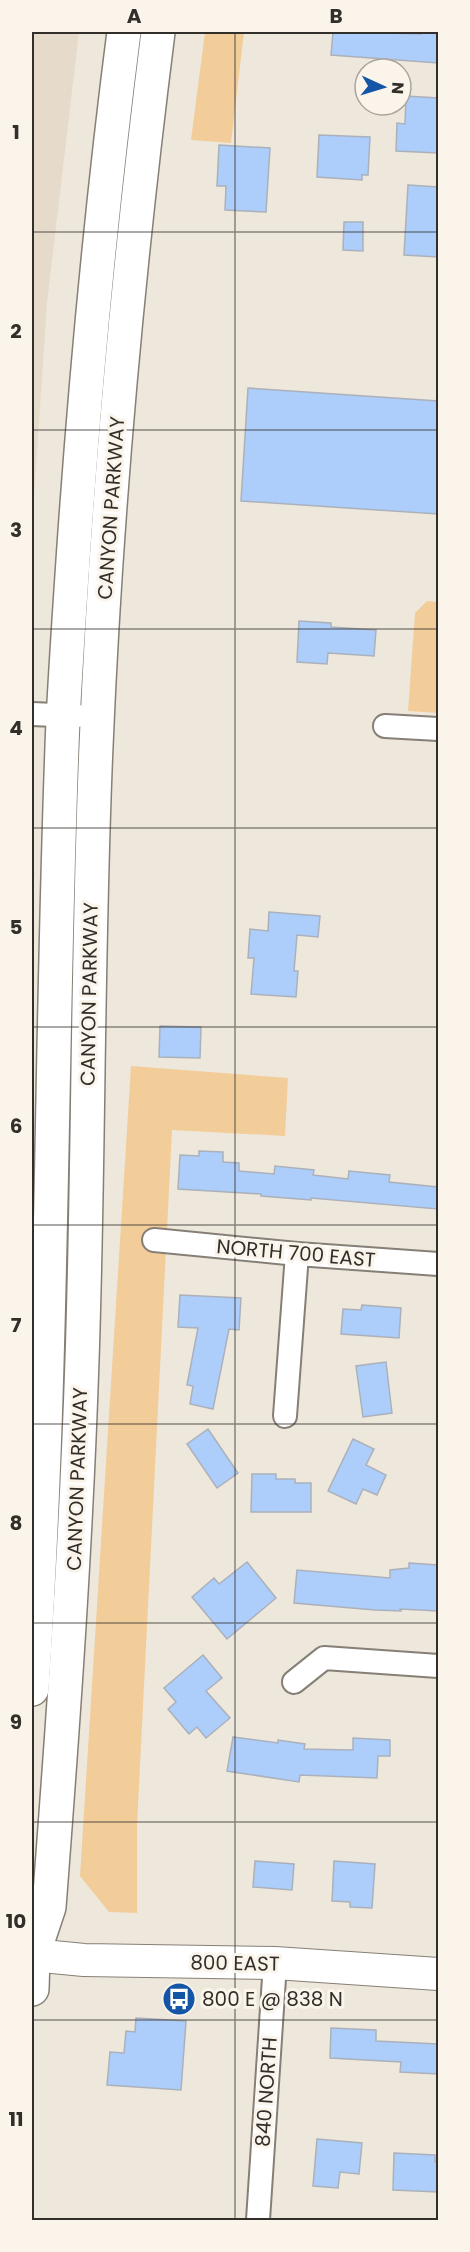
<svg xmlns="http://www.w3.org/2000/svg" width="470" height="2252" font-family="Poppins,sans-serif">
<rect width="100%" height="100%" fill="#eee7dc"/>
<path fill="#e6dacb" d="M32,32H79L47,303L32,527Z"/>
<g fill="#f2cd99">
<path d="M205,32H244L231,143L191,140Z"/>
<path d="M427,601L438,602V713L408,711L415,613Z"/>
<path d="M131,1066L288,1078L285,1136L172,1130L137,1825V1913L109,1912L80,1876Z"/>
</g>
<g fill="#adcdfa" stroke="#abb1bb" stroke-width="1.5">
<path d="M333,32H390V33L421,34L422,32H438V63L331,55Z"/>
<path d="M406,96L438,98V153L396,151L397,123L405,124Z"/>
<path d="M319,135L370,137L368,175H362V180L317,177Z"/>
<path d="M219,145L270,148L266,212L225,210L226,186H217Z"/>
<path d="M408,185L438,187V257L404,255Z"/>
<path d="M344,222H363V251L343,250Z"/>
<path d="M248,388L438,401V514L241,501Z"/>
<path d="M299,621L331,623V627L376,630L374,656L328,653L327,664L297,662Z"/>
<path d="M269,912L320,916L318,937L297,935L294,971H298L296,997L251,994L254,958H248L250,929L268,931Z"/>
<path d="M160,1026L201,1027L200,1058L159,1057Z"/>
<path d="M199,1151L223,1152V1162L239,1163V1171L274,1174L275,1166L314,1170L313,1175L348,1179L349,1171L390,1175L389,1182L438,1187V1209L311,1198V1200L261,1196V1194L178,1189L180,1155L199,1156Z"/>
<path d="M180,1295L241,1298L239,1330L229,1329L213,1409L190,1404L193,1386L187,1385L198,1328L178,1327Z"/>
<path d="M362,1305L401,1308L399,1338L341,1334L343,1309L361,1310Z"/>
<path d="M386,1362L392,1413L363,1417L356,1366Z"/>
<path d="M208,1429L238,1473L217,1488L187,1444Z"/>
<path d="M353,1439L374,1449L366,1465L386,1475L377,1495L363,1489L356,1504L328,1491Z"/>
<path d="M252,1474H276V1479H295V1483H311V1512H251Z"/>
<path d="M247,1562L276,1598L227,1639L192,1597L214,1578L219,1584Z"/>
<path d="M409,1563L438,1565V1611L400,1609L401,1611L375,1610L294,1603L297,1570L390,1578V1570L409,1568Z"/>
<path d="M203,1655L222,1678L206,1691L230,1718L206,1738L197,1727L189,1734L168,1709L176,1702L164,1688Z"/>
<path d="M233,1737L278,1743V1740L305,1744L304,1749L353,1750V1738L390,1740V1756H378L377,1778L300,1775L299,1782L227,1771Z"/>
<path d="M255,1861L294,1864L292,1890L253,1887Z"/>
<path d="M334,1861L375,1864L372,1908L350,1907V1902L332,1901Z"/>
<path d="M136,2018L186,2021L181,2090L107,2085L110,2052L124,2053L126,2031L135,2032Z"/>
<path d="M331,2028L376,2030V2041L438,2044V2074L400,2072L401,2062L330,2058Z"/>
<path d="M317,2139L362,2143L359,2174L340,2172L338,2188L313,2186Z"/>
<path d="M394,2153L435,2155V2162H438V2192L393,2190Z"/>
</g>
<g fill="none" stroke-linecap="round" stroke-linejoin="round">
<defs>
<g id="minor">
<path d="M32,714L78,716"/>
<path d="M385,726L438,729"/>
<path d="M154,1240L297,1254L438,1264"/>
<path d="M285,1416L297,1254"/>
<path d="M294,1682L324,1658L438,1666"/>
<path d="M258,2220L275,1963"/>
</g>
<path id="secondary" d="M32,1955L84,1960L275,1963L438,1974"/>
<g id="trunk">
<path d="M32,1689C54,1366 50,1044 63,721C66,663 70,605 74,546C86,374 102,203 124,32"/>
<path d="M32,1989L33,1955L49,1907C63,1724 76,1543 82,1360C89,1155 87,951 96,746C106,507 128,269 158,32"/>
</g>
</defs>
<use href="#minor" stroke="#867f76" stroke-width="26"/>
<use href="#secondary" stroke="#867f76" stroke-width="34"/>
<use href="#trunk" stroke="#867f76" stroke-width="36"/>
<use href="#minor" stroke="#fff" stroke-width="22"/>
<use href="#secondary" stroke="#fff" stroke-width="32"/>
<use href="#trunk" stroke="#fff" stroke-width="33"/>
</g>
<path fill="none" stroke="#322f2b" stroke-width="1.5" stroke-opacity="0.55" d="M235,32V2220M32,232H438M32,430H438M32,629H438M32,828H438M32,1027H438M32,1225H438M32,1424H438M32,1623H438M32,1822H438M32,2020H438"/>
<defs>
<symbol id="bus-disc" viewBox="-11 -11 22 22"><circle r="9.5" fill="#1455a6" stroke="#fbf4ea"/><path d="M-5-6H5V4H4V6H2V4H-2V6H-4V4H-5ZM-3.5-4V0h7V-4ZM-3.5 1.2v1.5H-2V1.2ZM2 1.2v1.5H3.5V1.2Z" fill="#fff"/></symbol>
</defs>
<g fill-rule="evenodd">
<use href="#bus-disc" x="160" y="1980" width="38" height="38"/>
</g>
<g text-anchor="middle" stroke-width="6" stroke-linejoin="round" paint-order="stroke">
<g font-size="20" fill="#322f2b" stroke="#fbf4ea">
<text transform="translate(111 508) rotate(-86)" y="7">CANYON PARKWAY</text>
<text transform="translate(89 994) rotate(-89)" y="7">CANYON PARKWAY</text>
<text transform="translate(296 1253) rotate(5)" y="7">NORTH 700 EAST</text>
<text transform="translate(77 1479) rotate(-88)" y="7">CANYON PARKWAY</text>
<text transform="translate(235 1963) rotate(1)" y="7">800 EAST</text>
<text transform="translate(266 2092) rotate(-86)" y="7">840 NORTH</text>
</g>
<g font-size="20" fill="#322f2b" stroke="#fbf4ea" text-anchor="start">
<text x="202" y="2006">800 E @ 838 N</text>
</g>
</g>
<rect width="470" height="2252" fill="none" stroke="#fbf4ea" stroke-width="66"/>
<g transform="translate(383 87) rotate(94)"><circle r="28" fill="#fbf4ea" stroke="#aba59e" stroke-width="1.5"/>
<path d="M0-4.5L10 22L0 15L-10 22Z" fill="#1455a6"/>
<text y="-9" font-size="16" font-weight="bold" text-anchor="middle" fill="#322f2b">N</text>
</g>
<rect x="33" y="33" width="404" height="2186" fill="none" stroke="#322f2b" stroke-width="2"/>
<g font-size="20" text-anchor="middle" font-weight="bold" fill="#322f2b">
<text x="134" y="23">A</text>
<text x="336" y="23">B</text>
<text x="16" y="139">1</text>
<text x="16" y="338">2</text>
<text x="16" y="537">3</text>
<text x="16" y="735">4</text>
<text x="16" y="934">5</text>
<text x="16" y="1133">6</text>
<text x="16" y="1332">7</text>
<text x="16" y="1530">8</text>
<text x="16" y="1729">9</text>
<text x="16" y="1928">10</text>
<text x="16" y="2126">11</text>
</g>
</svg>
